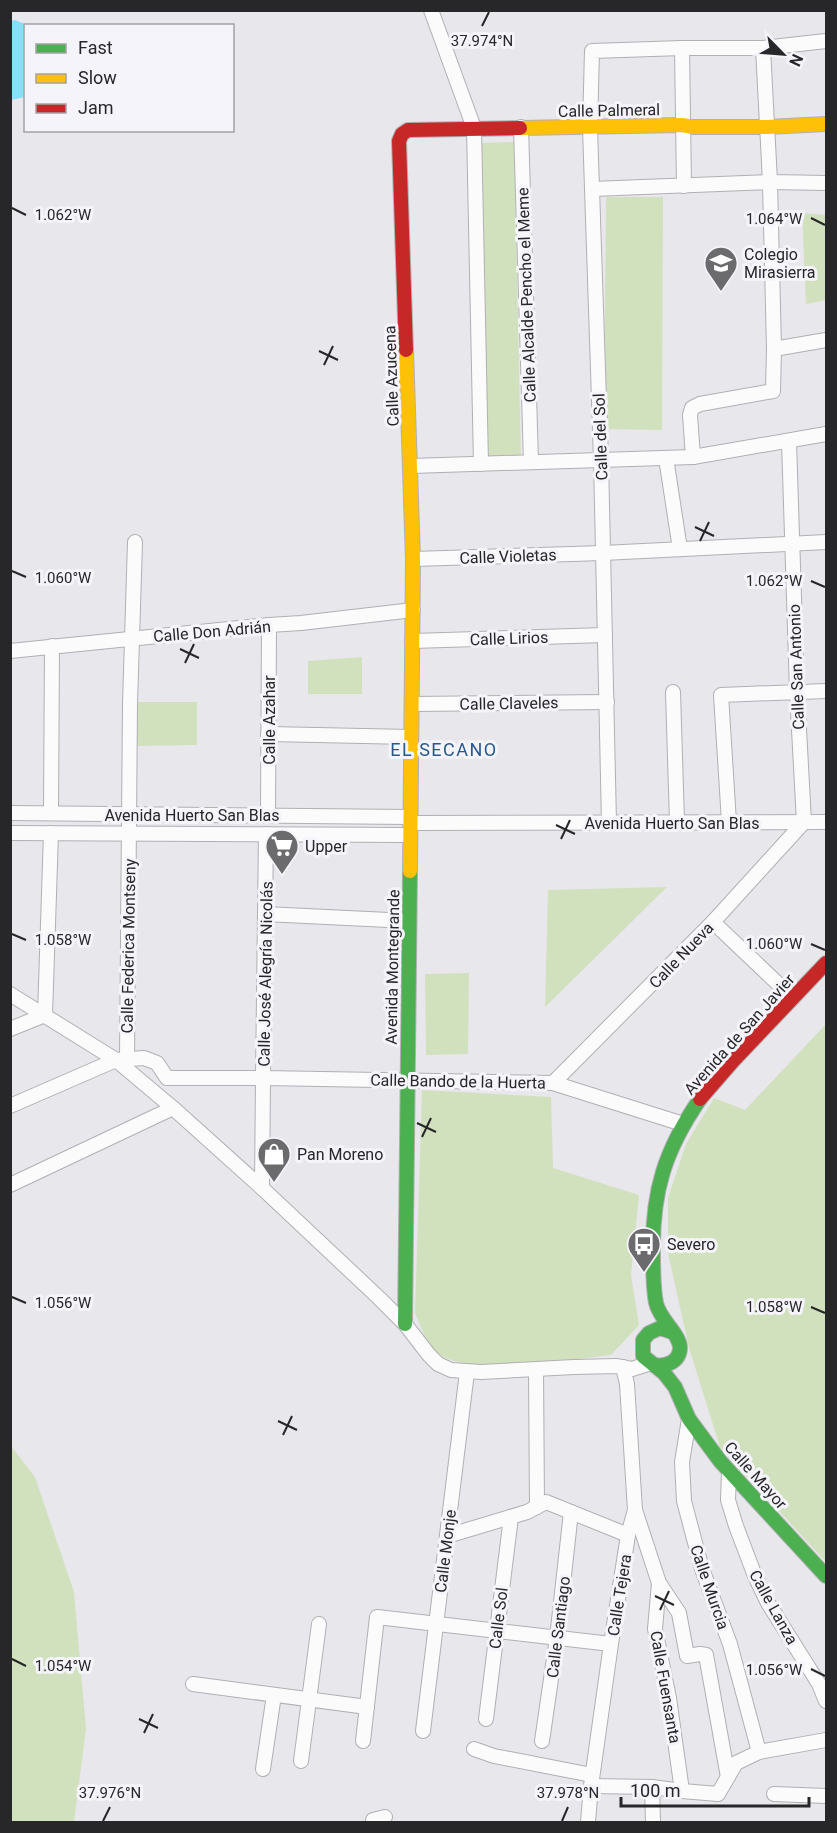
<svg xmlns="http://www.w3.org/2000/svg" width="837" height="1833" font-family="Roboto,sans-serif">
<rect width="100%" height="100%" fill="#e8e7ec"/>
<g fill="#d2e1bd">
<path d="M514,142L521,460L484,461L478,143Z"/>
<path d="M606,197H663L662,430L604,429Z"/>
<path d="M802,213L826,215V300L806,304Z"/>
<path d="M362,657V694H308V661Z"/>
<path d="M138,702H197V745L136,746Z"/>
<path d="M667,887L545,1007L548,890Z"/>
<path d="M469,973L468,1054L426,1055L425,974Z"/>
<path d="M826,1024V1562L720,1447L689,1348L668,1253V1198L686,1144L714,1098L745,1110Z"/>
<path d="M422,1090L551,1097L553,1168L639,1195L631,1275L639,1325L611,1355C573,1359 467,1377 437,1353C426,1344 421,1326 415,1313Z"/>
<path d="M11,1446L35,1477L74,1592L86,1729L74,1822H11Z"/>
</g>
<path fill="#87e0f5" d="M15,20L27,25L26,26L25,97L11,100V21Z"/>
<g fill="none" stroke-linecap="round" stroke-linejoin="round">
<defs>
<g id="street">
<path d="M431,10L474,128L481,464"/>
<path d="M682,48L684,186"/>
<path d="M763,48L770,182L826,183"/>
<path d="M521,127L531,462"/>
<path d="M592,189L770,182L774,349"/>
<path d="M693,457L690,415L692,408L700,404L773,391L774,349L826,340"/>
<path d="M666,458L680,549"/>
<path d="M411,466L693,457L826,434"/>
<path d="M413,559L603,553L826,542"/>
<path d="M412,641L605,635"/>
<path d="M10,651L269,625L301,623L413,610"/>
<path d="M673,692L677,822"/>
<path d="M412,704L607,702"/>
<path d="M268,734L411,737"/>
<path d="M10,813L410,817"/>
<path d="M51,813L52,646"/>
<path d="M268,815L269,625"/>
<path d="M729,822L721,695L826,691"/>
<path d="M410,823L826,822"/>
<path d="M609,823L601,460L590,128L592,51L682,48H763L826,41"/>
<path d="M10,833L410,835"/>
<path d="M266,834L263,1078L553,1083L683,1124"/>
<path d="M265,914L409,921"/>
<path d="M713,922L793,998"/>
<path d="M10,994L116,1060L173,1108L262,1188L379,1298L405,1324L429,1355L438,1364L451,1370L481,1372L574,1367L617,1366L632,1369L651,1363"/>
<path d="M10,1029L45,1015L51,833"/>
<path d="M127,1059L130,704L135,542"/>
<path d="M553,1083L713,922L804,822L797,692L789,441"/>
<path d="M10,1106L116,1060L144,1058L157,1063L167,1078H263L262,1188"/>
<path d="M10,1185L173,1108"/>
<path d="M536,1370L537,1507"/>
<path d="M689,1419L682,1462L684,1501L702,1569L730,1644L759,1752"/>
<path d="M729,1472L728,1500L736,1526L755,1576L768,1603L819,1684L826,1701"/>
<path d="M635,1510L659,1583L679,1613L687,1656L700,1654L706,1655L728,1777"/>
<path d="M447,1536L527,1512L546,1502L628,1535"/>
<path d="M659,1583L655,1629L669,1698L682,1791"/>
<path d="M193,1684L367,1707"/>
<path d="M486,1719L511,1517"/>
<path d="M423,1731L467,1372"/>
<path d="M363,1741L377,1617L611,1644"/>
<path d="M542,1741L557,1638L571,1512"/>
<path d="M474,1749L494,1756L592,1775"/>
<path d="M301,1761L319,1624"/>
<path d="M263,1769L274,1695"/>
<path d="M591,1786L652,1787L682,1791L718,1794L736,1763L759,1752L826,1740"/>
<path d="M652,1787L653,1822"/>
<path d="M774,1794L826,1796"/>
<path d="M375,1822L373,1820L385,1817"/>
<path d="M588,1822L591,1786L611,1644L628,1535L635,1510L627,1384L623,1367"/>
</g>
<g id="fast">
<path d="M405,1324L410,871"/>
<path d="M672,1332L660,1328L649,1333L643,1340V1356L664,1373L675,1387L689,1419L720,1461L826,1576"/>
<path d="M654,1365C666,1367 680,1362 680,1347C679,1333 660,1320 656,1303C653,1287 653,1270 653,1253C652,1191 665,1150 700,1099"/>
</g>
<g id="slow">
<path d="M520,128L682,125L693,127H767L826,124"/>
<path d="M406,350L413,559L410,871"/>
</g>
<g id="jam">
<path d="M406,350L399,141L402,134L408,130L520,128"/>
<path d="M700,1099L733,1061L826,963"/>
</g>
</defs>
<use href="#street" stroke="#b0b0b3" stroke-width="16"/>
<use href="#fast" stroke="#b0b0b3" stroke-width="16"/>
<use href="#slow" stroke="#b0b0b3" stroke-width="16"/>
<use href="#jam" stroke="#b0b0b3" stroke-width="16"/>
<use href="#street" stroke="#fcfbfc" stroke-width="14"/>
<use href="#fast" stroke="#4caf50" stroke-width="14"/>
<use href="#slow" stroke="#ffc107" stroke-width="14"/>
<use href="#jam" stroke="#c62828" stroke-width="14"/>
</g>
<path fill="none" stroke="#272629" stroke-width="2" d="M482,26L489,12M12,208L26,215M811,218L825,225M319,351L338,360M324,365L333,346M695,527L714,536M700,541L709,522M12,571L26,577M811,581L825,587M180,649L199,658M185,663L194,644M556,825L575,834M561,839L570,820M12,934L26,940M811,944L825,950M417,1123L436,1132M422,1137L431,1118M12,1297L26,1303M811,1307L825,1313M278,1421L297,1430M283,1435L292,1416M655,1596L674,1605M660,1610L669,1591M12,1659L26,1666M811,1669L825,1676M139,1719L158,1728M144,1733L153,1714M103,1821L110,1807M562,1821L568,1807"/>
<defs>
<symbol id="school-pin" viewBox="-11 -11 22 30"><path d="M0 17L-7.5 6A9.5 9.5 0 1 1 7.5 6Z" fill="#6b6a6d" stroke="#f5f4fa"/><path d="M0-5L7-2L0 1L-7-2ZM-4 1L0 2.5L4 1V4Q0 6-4 4Z" fill="#fff"/></symbol>
<symbol id="supermarket-pin" viewBox="-11 -11 22 30"><path d="M0 17L-7.5 6A9.5 9.5 0 1 1 7.5 6Z" fill="#6b6a6d" stroke="#f5f4fa"/><path d="M-6-5.5h2.5l.6 2H6L4.5 2H-2.5L-4.4-4H-6ZM-1.5 3.2a1.3 1.3 0 1 0 .1 0ZM3 3.2a1.3 1.3 0 1 0 .1 0Z" fill="#fff"/></symbol>
<symbol id="shop-pin" viewBox="-11 -11 22 30"><path d="M0 17L-7.5 6A9.5 9.5 0 1 1 7.5 6Z" fill="#6b6a6d" stroke="#f5f4fa"/><path d="M-5-2.5h2.3a2.7 3.5 0 0 1 5.4 0H5L5.5 6h-11ZM-1.5-2.5h3a1.5 2.3 0 0 0-3 0Z" fill="#fff"/></symbol>
<symbol id="bus-pin" viewBox="-11 -11 22 30"><path d="M0 17L-7.5 6A9.5 9.5 0 1 1 7.5 6Z" fill="#6b6a6d" stroke="#f5f4fa"/><path d="M-5-6H5V4H4V6H2V4H-2V6H-4V4H-5ZM-3.5-4V0h7V-4ZM-3.5 1.2v1.5H-2V1.2ZM2 1.2v1.5H3.5V1.2Z" fill="#fff"/></symbol>
</defs>
<g fill-rule="evenodd">
<use href="#school-pin" x="702" y="244" width="38" height="52"/>
<use href="#supermarket-pin" x="263" y="827" width="38" height="52"/>
<use href="#shop-pin" x="255" y="1135" width="38" height="52"/>
<use href="#bus-pin" x="625" y="1225" width="38" height="52"/>
</g>
<g text-anchor="middle" stroke-width="6" stroke-linejoin="round" paint-order="stroke">
<g font-size="16" fill="#272629" stroke="#f5f4fa">
<text transform="translate(609 110) rotate(-1)" y="6">Calle Palmeral</text>
<text transform="translate(526 295) rotate(-92)" y="6">Calle Alcalde Pencho el Meme</text>
<text transform="translate(391 376) rotate(-92)" y="6">Calle Azucena</text>
<text transform="translate(600 437) rotate(-92)" y="6">Calle del Sol</text>
<text transform="translate(508 556) rotate(-2)" y="6">Calle Violetas</text>
<text transform="translate(212 631) rotate(-5)" y="6">Calle Don Adrián</text>
<text transform="translate(509 638) rotate(-2)" y="6">Calle Lirios</text>
<text transform="translate(796 667) rotate(-92)" y="6">Calle San Antonio</text>
<text transform="translate(509 703) rotate(-1)" y="6">Calle Claveles</text>
<text transform="translate(269 720) rotate(-90)" y="6">Calle Azahar</text>
<text x="192" y="821">Avenida Huerto San Blas</text>
<text x="672" y="829">Avenida Huerto San Blas</text>
<text transform="translate(128 946) rotate(-89)" y="6">Calle Federica Montseny</text>
<text transform="translate(681 955) rotate(-46)" y="6">Calle Nueva</text>
<text transform="translate(392 967) rotate(-89)" y="6">Avenida Montegrande</text>
<text transform="translate(265 974) rotate(-89)" y="6">Calle José Alegría Nicolás</text>
<text transform="translate(739 1034) rotate(-48)" y="6">Avenida de San Javier</text>
<text transform="translate(458 1081) rotate(1)" y="6">Calle Bando de la Huerta</text>
<text transform="translate(756 1475) rotate(48)" y="6">Calle Mayor</text>
<text transform="translate(445 1551) rotate(-83)" y="6">Calle Monje</text>
<text transform="translate(710 1587) rotate(71)" y="6">Calle Murcia</text>
<text transform="translate(619 1595) rotate(-81)" y="6">Calle Tejera</text>
<text transform="translate(774 1607) rotate(61)" y="6">Calle Lanza</text>
<text transform="translate(498 1618) rotate(-83)" y="6">Calle Sol</text>
<text transform="translate(558 1627) rotate(-83)" y="6">Calle Santiago</text>
<text transform="translate(666 1687) rotate(80)" y="6">Calle Fuensanta</text>
</g>
<g font-size="16" fill="#272629" stroke="#f5f4fa" text-anchor="start">
<text x="744" y="260">Colegio<tspan x="744" dy="18">Mirasierra</tspan></text>
<text x="305" y="852">Upper</text>
<text x="297" y="1160">Pan Moreno</text>
<text x="667" y="1250">Severo</text>
</g>
<g font-size="18" letter-spacing="1.5" fill="#2a598d" stroke="#f5f4fa">
<text x="444" y="756">EL SECANO</text>
</g>
</g>
<g font-size="15" text-anchor="middle" fill="#272629" stroke="#f5f4fa" stroke-width="6" stroke-linejoin="round" paint-order="stroke">
<text x="482" y="46">37.974°N</text>
<text x="63" y="220">1.062°W</text>
<text x="774" y="224">1.064°W</text>
<text x="63" y="583">1.060°W</text>
<text x="774" y="586">1.062°W</text>
<text x="63" y="945">1.058°W</text>
<text x="774" y="949">1.060°W</text>
<text x="63" y="1308">1.056°W</text>
<text x="774" y="1312">1.058°W</text>
<text x="63" y="1671">1.054°W</text>
<text x="774" y="1675">1.056°W</text>
<text x="110" y="1798">37.976°N</text>
<text x="568" y="1798">37.978°N</text>
</g>
<rect width="837" height="1833" fill="none" stroke="#272629" stroke-width="24"/>
<rect x="24" y="24" width="210" height="108" fill="#f5f4fa" stroke="#a3a2a6" stroke-width="1.5"/>
<rect x="36" y="44" width="30" height="9" fill="#4caf50" stroke="#a3a2a6" stroke-width="1.5"/>
<text x="78" y="54" font-size="18" fill="#272629">Fast</text>
<rect x="36" y="74" width="30" height="9" fill="#ffc107" stroke="#a3a2a6" stroke-width="1.5"/>
<text x="78" y="84" font-size="18" fill="#272629">Slow</text>
<rect x="36" y="104" width="30" height="9" fill="#c62828" stroke="#a3a2a6" stroke-width="1.5"/>
<text x="78" y="114" font-size="18" fill="#272629">Jam</text>
<g transform="translate(783 54) rotate(115)" stroke="#f5f4fa" stroke-width="4.5" paint-order="stroke">
<path d="M0-4.5L10 22L0 15L-10 22Z" fill="#272629"/>
<text y="-9" font-size="16" font-weight="bold" text-anchor="middle" fill="#272629">N</text>
</g>
<path d="M621 1797v9h188v-9" fill="none" stroke="#272629" stroke-width="3"/>
<text x="630" y="1797" font-size="18" fill="#272629" stroke="#f5f4fa" stroke-width="4.5" paint-order="stroke">100 m</text>
</svg>
